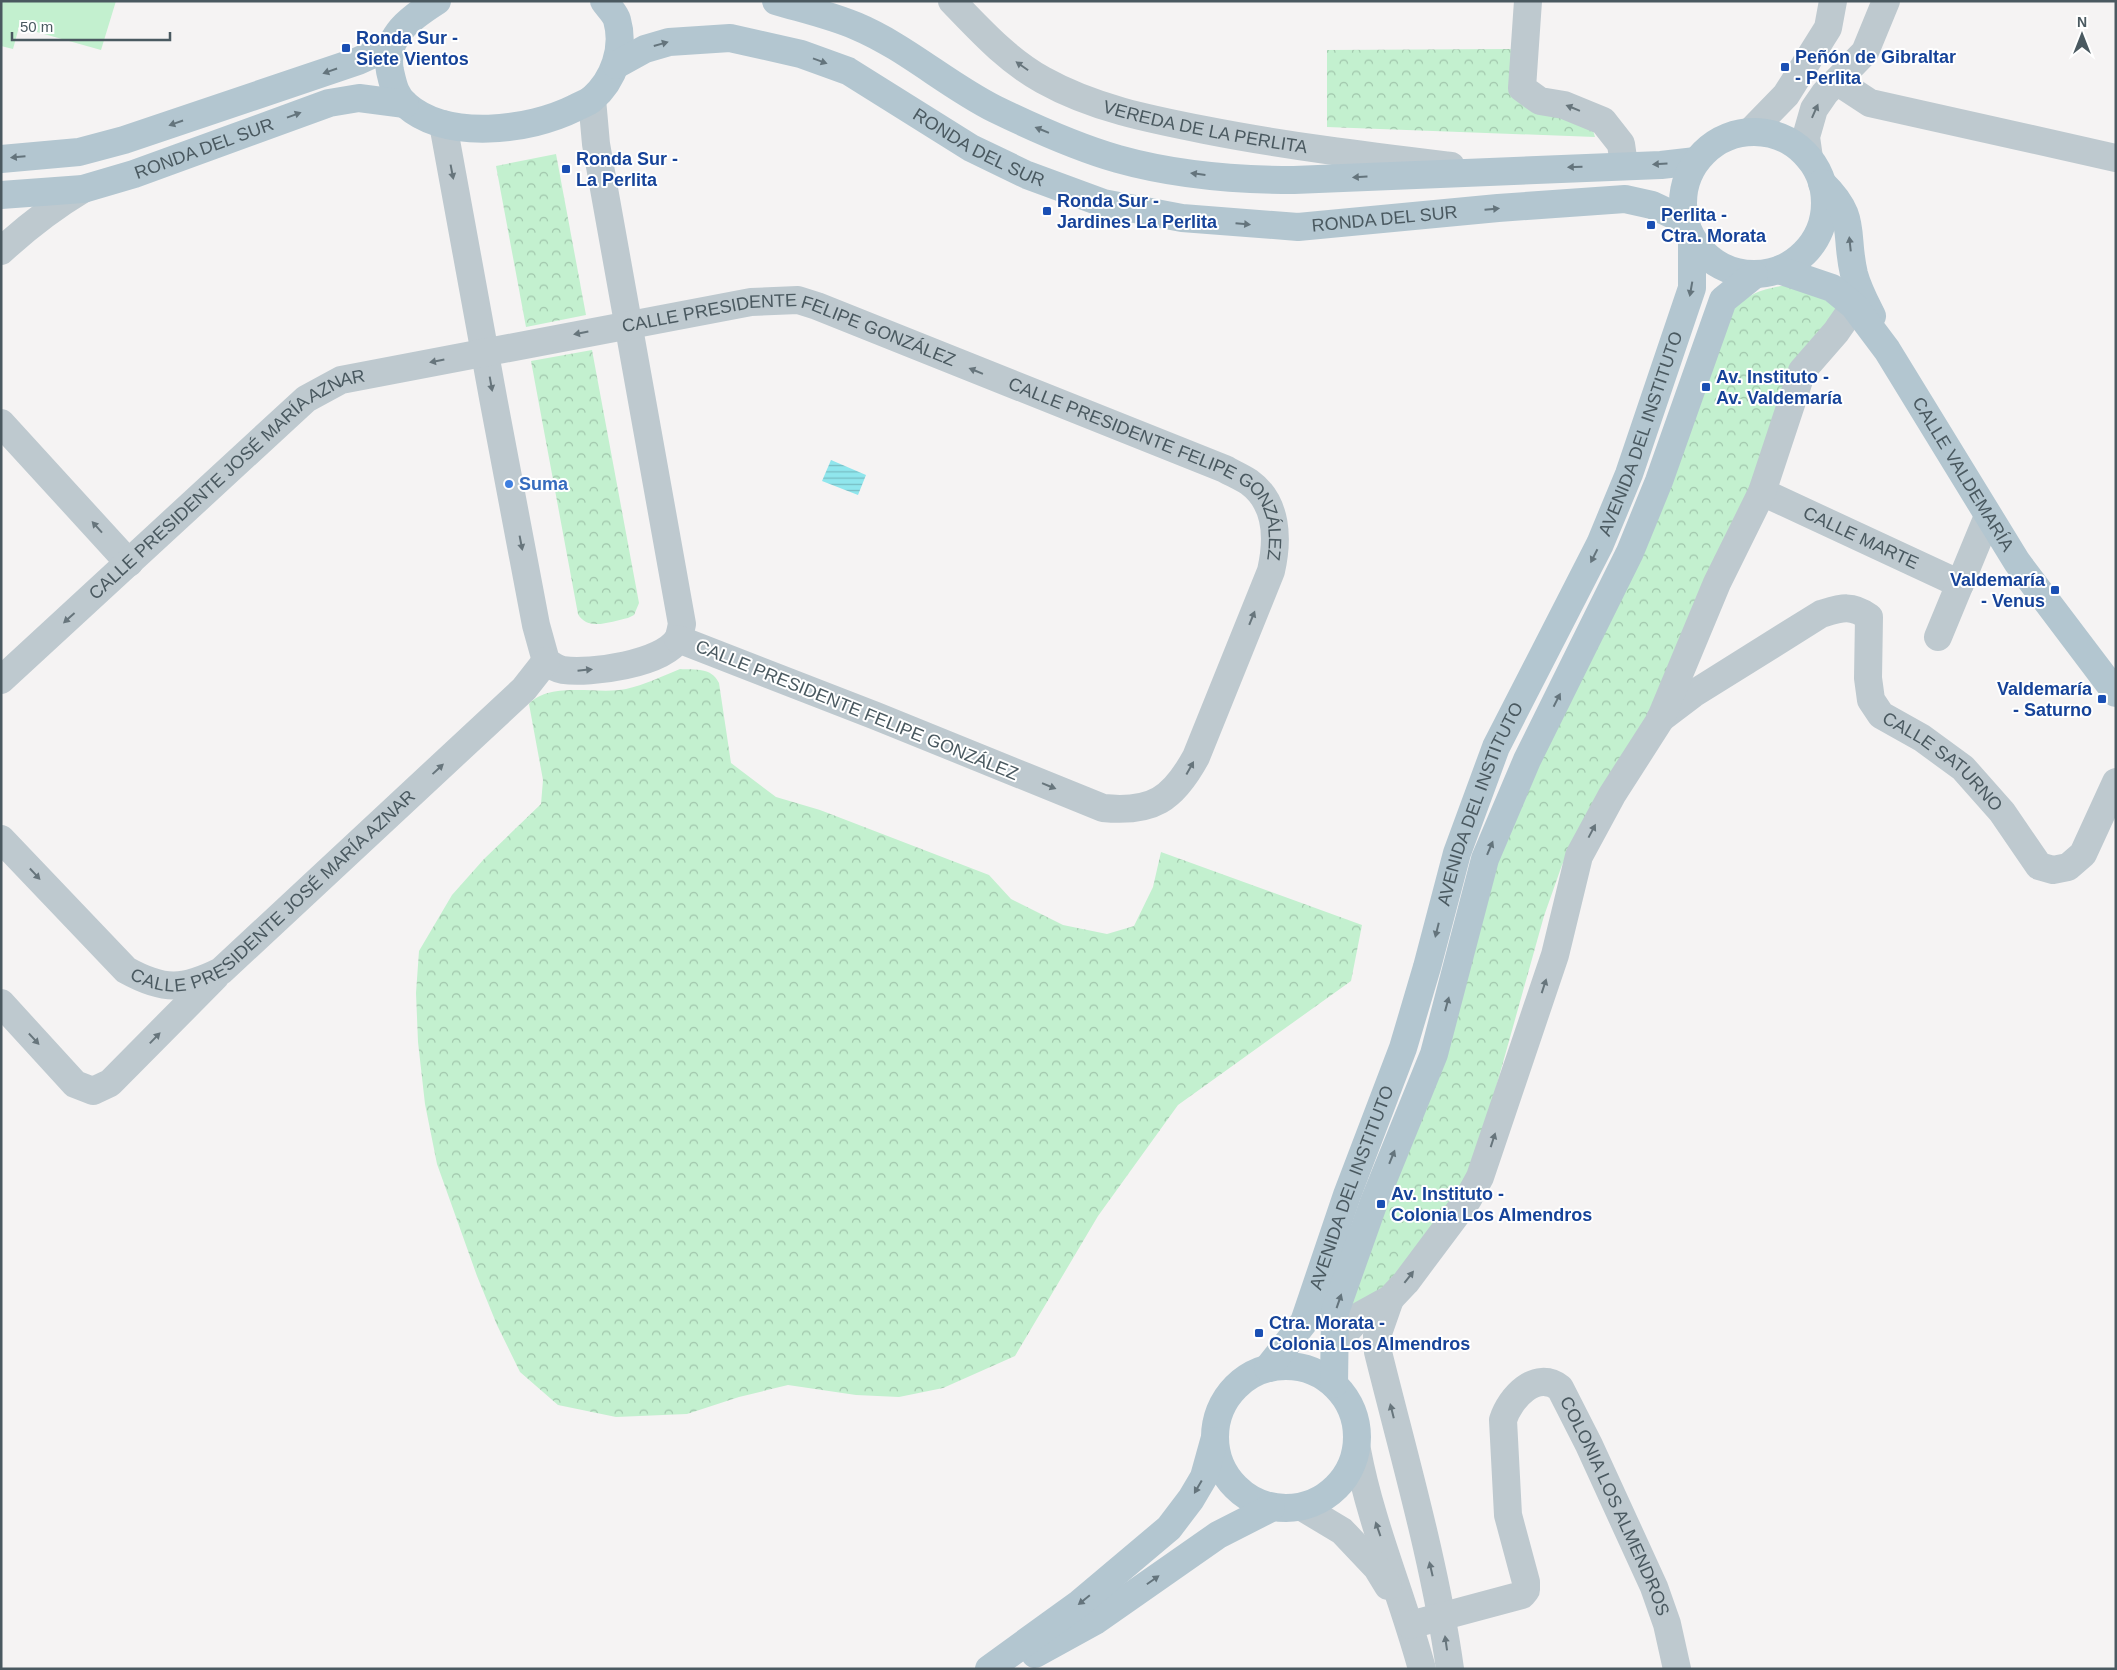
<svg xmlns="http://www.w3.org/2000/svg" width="2117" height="1670" font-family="Helvetica,sans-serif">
<defs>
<pattern id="forest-crowns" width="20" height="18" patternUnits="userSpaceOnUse" patternTransform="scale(1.25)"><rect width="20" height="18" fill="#c3f0cf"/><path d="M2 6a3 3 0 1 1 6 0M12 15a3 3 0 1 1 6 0" fill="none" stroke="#a0c5ab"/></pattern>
<pattern id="water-rules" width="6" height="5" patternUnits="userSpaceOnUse" patternTransform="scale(1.25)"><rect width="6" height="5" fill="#90e6ed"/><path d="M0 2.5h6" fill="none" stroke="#78bdc3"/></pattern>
</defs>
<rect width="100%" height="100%" fill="#f5f3f3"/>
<path fill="#c3f0cf" d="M1,1H116L101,50L19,27L13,49L1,46Z"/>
<g fill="url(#forest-crowns)">
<path d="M1513,49L1510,77L1592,127L1595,137L1327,127V50Z"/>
<path d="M556,154L586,315L526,327L496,166Z"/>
<path d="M1787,285L1840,301L1767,452L1651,714L1583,823L1562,865L1544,916L1481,1141L1465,1181L1410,1264L1346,1320L1384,1211L1441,1071L1496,863L1728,313C1751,293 1757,290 1787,285Z"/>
<path d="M592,350L639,603L634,615L628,618C612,621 588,632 578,614L531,361Z"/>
<path d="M680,669C696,670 711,667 719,683L731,763L776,797L820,810L989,875L1011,899L1063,925L1107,934L1134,926L1153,887L1161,852L1362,925L1351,981L1178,1105L1098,1216L1015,1356L943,1388L899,1397L856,1395L788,1385L739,1397L687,1414L616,1417L558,1405L520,1372L497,1325L477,1276L437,1164L425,1104L418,1042L416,993L419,951L452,895L484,859L541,804L543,780L529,704C550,681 599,695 626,689C644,685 663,676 680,669Z"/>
</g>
<path fill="url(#water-rules)" d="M831,460L866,475L858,495L822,481Z"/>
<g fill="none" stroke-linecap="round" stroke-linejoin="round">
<g stroke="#bec9cf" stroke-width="28">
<path id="s1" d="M952,1C980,30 1007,60 1043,80C1093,108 1149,119 1205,130C1286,146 1369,156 1451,166"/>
<path d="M1528,1L1522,88L1540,101L1564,105L1603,121L1621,144L1624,165"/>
<path d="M1838,82L1870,103L2116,158"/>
<path d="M443,124L494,403L536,625L546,661C551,665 557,669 563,670C590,674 663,664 678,639C680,635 681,628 682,624L596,144L592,99"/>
<path d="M1750,132L1786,95L1828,28L1833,1"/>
<path d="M1809,158L1806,137L1814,109L1825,93L1865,52L1886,1"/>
<path d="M1,251C27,227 53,207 83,189"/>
<path d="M1,423L129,563"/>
<path id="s2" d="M1762,492L1960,584"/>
<path d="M1938,637L1988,516"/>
<path id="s3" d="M1,680L306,399L341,380L751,302L798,300L817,306L1225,469C1232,473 1241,477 1249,482C1278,503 1278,540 1271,571L1196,757C1173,799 1153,813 1103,808L876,716L678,639"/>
<path id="s4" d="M1660,719L1693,694L1821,614C1841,608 1851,604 1869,617L1868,678L1871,700L1881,715L1922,738L1963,768L2002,812L2039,866L2053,870L2068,867L2083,854L2116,782"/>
<path id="s5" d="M1,839L126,970C164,991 183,990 221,971L524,689L546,661"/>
<path d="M1,1003L75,1084L93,1091L110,1083L215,977"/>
<path d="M1390,1299L1377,1336L1378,1352C1404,1457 1435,1562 1450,1669"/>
<path d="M1335,1344L1361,1315L1390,1299L1406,1282L1468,1199L1480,1177L1555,955L1579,856L1612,795L1660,720L1717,583L1762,492L1802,371L1836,332L1854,306L1859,292"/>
<path d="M1357,1450C1371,1525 1402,1595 1422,1669"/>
<path d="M1302,1507L1342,1531L1377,1568L1388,1586"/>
<path id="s6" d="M1410,1625L1522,1595L1526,1590V1582L1508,1515L1503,1420C1510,1398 1536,1369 1560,1388L1589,1445L1654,1587L1667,1624L1677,1669"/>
</g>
<g stroke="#b3c6d0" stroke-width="28">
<path d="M437,1C412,17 383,36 390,71C393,84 395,96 406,105C447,141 529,131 575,108C580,105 587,103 592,99C614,80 625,48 617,20C615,13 608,7 604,1"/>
<path d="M776,1C803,9 830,15 856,26C906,47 947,85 995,109C1032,127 1079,148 1118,159C1175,175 1235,180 1294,180L1661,165L1696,161"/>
<path id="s7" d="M616,65L645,49L669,42L730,38L801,54L848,71L971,148L1027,175L1103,203L1182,218L1298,227L1498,208L1625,199L1652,205L1684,220"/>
<circle cx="1754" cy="203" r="71"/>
<path d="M1,159L79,152L124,140L358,61L391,46"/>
<path d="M1822,183C1858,218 1844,232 1854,274C1858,289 1865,302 1872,316"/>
<path id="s8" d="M1,195L83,189L134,174L329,103L359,98L405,104"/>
<path id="s9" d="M1779,270L1832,288L1854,306L1887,350L2017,562L2116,693"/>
<circle cx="1286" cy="1437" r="71"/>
<path id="s10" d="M1268,1368L1304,1322L1347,1195L1403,1048L1427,967L1457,853L1496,747L1600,544L1629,474L1692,288V240"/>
<path d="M1334,1384L1335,1312L1374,1202L1434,1054L1485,859L1527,760L1630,552L1659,481L1723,300L1754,275"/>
<path d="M1035,1654L1095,1621L1218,1535L1271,1508"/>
<path d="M989,1669L1080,1603L1169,1528L1191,1499L1204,1477L1214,1441"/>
</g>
</g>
<defs><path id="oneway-solid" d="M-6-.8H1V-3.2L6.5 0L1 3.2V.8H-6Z" transform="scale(1.25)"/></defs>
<g fill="#64747c">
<use href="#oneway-solid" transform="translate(661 44) rotate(-16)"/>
<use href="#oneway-solid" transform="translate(820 61) rotate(20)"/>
<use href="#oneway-solid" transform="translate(330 71) rotate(161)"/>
<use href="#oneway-solid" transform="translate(294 115) rotate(-20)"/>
<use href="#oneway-solid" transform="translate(176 123) rotate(161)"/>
<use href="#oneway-solid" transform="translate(1042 130) rotate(-158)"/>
<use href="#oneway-solid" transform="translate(18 157) rotate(175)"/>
<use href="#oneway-solid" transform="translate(1660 164) rotate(177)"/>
<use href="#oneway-solid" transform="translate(1575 167) rotate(178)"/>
<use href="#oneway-solid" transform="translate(1198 174) rotate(-173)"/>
<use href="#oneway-solid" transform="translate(1360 177) rotate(177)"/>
<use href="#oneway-solid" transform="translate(1492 209) rotate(-5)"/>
<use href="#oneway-solid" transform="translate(1243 224) rotate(5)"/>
<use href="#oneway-solid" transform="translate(1850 244) rotate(-96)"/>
<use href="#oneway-solid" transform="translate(1691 289) rotate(100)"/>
<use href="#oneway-solid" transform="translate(1594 556) rotate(117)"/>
<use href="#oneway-solid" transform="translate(1557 700) rotate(-63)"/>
<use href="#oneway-solid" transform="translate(1490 848) rotate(-67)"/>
<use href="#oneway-solid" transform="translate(1437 930) rotate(104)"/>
<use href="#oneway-solid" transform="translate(1447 1004) rotate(-75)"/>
<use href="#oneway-solid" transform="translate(1392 1157) rotate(-68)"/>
<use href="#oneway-solid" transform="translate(1339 1301) rotate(-71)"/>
<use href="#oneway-solid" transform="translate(1198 1487) rotate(120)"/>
<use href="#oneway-solid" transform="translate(1153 1580) rotate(-35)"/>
<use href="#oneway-solid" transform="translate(1084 1600) rotate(141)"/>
</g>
<g fill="#67757c">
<use href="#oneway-solid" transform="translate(1022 66) rotate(-145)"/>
<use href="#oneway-solid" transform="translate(1573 108) rotate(-158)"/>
<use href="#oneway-solid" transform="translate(1815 111) rotate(-66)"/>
<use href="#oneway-solid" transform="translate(452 172) rotate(79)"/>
<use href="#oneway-solid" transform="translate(581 333) rotate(169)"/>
<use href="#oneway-solid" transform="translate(437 361) rotate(169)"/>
<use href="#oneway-solid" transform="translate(976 371) rotate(-158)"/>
<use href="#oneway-solid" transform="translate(491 384) rotate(80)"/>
<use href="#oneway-solid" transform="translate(97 527) rotate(-132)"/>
<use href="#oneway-solid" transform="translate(521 543) rotate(79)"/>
<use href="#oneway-solid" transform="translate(69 618) rotate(138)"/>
<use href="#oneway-solid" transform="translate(1252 618) rotate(-68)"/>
<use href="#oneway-solid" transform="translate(585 670) rotate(-6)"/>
<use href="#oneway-solid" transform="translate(1190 768) rotate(-61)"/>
<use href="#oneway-solid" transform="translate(438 769) rotate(-43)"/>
<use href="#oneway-solid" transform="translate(1049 786) rotate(22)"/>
<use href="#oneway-solid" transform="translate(1592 831) rotate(-62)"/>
<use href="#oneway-solid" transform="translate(35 874) rotate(47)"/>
<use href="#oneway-solid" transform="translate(1544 986) rotate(-72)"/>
<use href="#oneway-solid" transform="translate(155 1038) rotate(-46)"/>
<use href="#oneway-solid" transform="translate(34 1039) rotate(47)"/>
<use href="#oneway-solid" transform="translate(1493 1140) rotate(-72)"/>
<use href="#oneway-solid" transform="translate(1409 1277) rotate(-52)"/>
<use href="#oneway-solid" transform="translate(1392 1411) rotate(-104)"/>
<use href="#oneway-solid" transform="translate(1378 1529) rotate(-109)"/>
<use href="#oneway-solid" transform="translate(1431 1569) rotate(-103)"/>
<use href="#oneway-solid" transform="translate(1446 1643) rotate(-98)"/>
</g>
<g fill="#1a4fb4" stroke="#fff" stroke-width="2">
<rect x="341" y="43" width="10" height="10" rx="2.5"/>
<rect x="1780" y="62" width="10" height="10" rx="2.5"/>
<rect x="561" y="164" width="10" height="10" rx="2.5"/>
<rect x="1042" y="206" width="10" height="10" rx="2.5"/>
<rect x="1646" y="220" width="10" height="10" rx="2.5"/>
<rect x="1701" y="382" width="10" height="10" rx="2.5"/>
<rect x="2050" y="585" width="10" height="10" rx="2.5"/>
<rect x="2097" y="694" width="10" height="10" rx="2.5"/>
<rect x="1376" y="1199" width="10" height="10" rx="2.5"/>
<rect x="1254" y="1328" width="10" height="10" rx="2.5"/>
</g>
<circle fill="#3f7fe0" stroke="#fff" stroke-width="2" cx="509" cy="484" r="5"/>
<g text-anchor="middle" stroke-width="4" stroke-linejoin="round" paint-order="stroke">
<g font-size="18" font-weight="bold" fill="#164399" stroke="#fff" text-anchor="start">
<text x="356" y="44">Ronda Sur -<tspan x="356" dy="21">Siete Vientos</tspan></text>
<text x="1795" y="63">Peñón de Gibraltar<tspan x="1795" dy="21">- Perlita</tspan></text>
<text x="576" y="165">Ronda Sur -<tspan x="576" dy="21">La Perlita</tspan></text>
<text x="1057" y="207">Ronda Sur -<tspan x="1057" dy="21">Jardines La Perlita</tspan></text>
<text x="1661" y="221">Perlita -<tspan x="1661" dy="21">Ctra. Morata</tspan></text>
<text x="1716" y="383">Av. Instituto -<tspan x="1716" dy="21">Av. Valdemaría</tspan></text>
<text x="2045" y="586" text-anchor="end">Valdemaría<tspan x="2045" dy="21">- Venus</tspan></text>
<text x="2092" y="695" text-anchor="end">Valdemaría<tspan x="2092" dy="21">- Saturno</tspan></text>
<text x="1391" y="1200">Av. Instituto -<tspan x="1391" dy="21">Colonia Los Almendros</tspan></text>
<text x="1269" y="1329">Ctra. Morata -<tspan x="1269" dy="21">Colonia Los Almendros</tspan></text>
</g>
<g font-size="18" fill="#4a5960" stroke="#fff">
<text dy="6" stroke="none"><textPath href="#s1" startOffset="291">VEREDA DE LA PERLITA</textPath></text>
<text dy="6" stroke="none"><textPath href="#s7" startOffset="394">RONDA DEL SUR</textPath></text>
<text dy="6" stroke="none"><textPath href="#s8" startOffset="210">RONDA DEL SUR</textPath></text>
<text dy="6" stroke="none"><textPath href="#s7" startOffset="814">RONDA DEL SUR</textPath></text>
<text dy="6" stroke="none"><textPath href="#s3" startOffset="914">CALLE PRESIDENTE FELIPE GONZÁLEZ</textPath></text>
<text dy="6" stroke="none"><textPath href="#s10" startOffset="1011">AVENIDA DEL INSTITUTO</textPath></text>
<text dy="6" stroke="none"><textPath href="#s3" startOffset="1319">CALLE PRESIDENTE FELIPE GONZÁLEZ</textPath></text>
<text dy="6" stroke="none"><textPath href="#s9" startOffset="285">CALLE VALDEMARÍA</textPath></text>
<text dy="6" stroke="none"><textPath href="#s3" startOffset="301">CALLE PRESIDENTE JOSÉ MARÍA AZNAR</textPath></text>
<text dy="6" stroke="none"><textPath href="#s2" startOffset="109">CALLE MARTE</textPath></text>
<text transform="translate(857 710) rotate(22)" y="6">CALLE PRESIDENTE FELIPE GONZÁLEZ</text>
<text dy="6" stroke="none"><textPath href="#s4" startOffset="422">CALLE SATURNO</textPath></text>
<text dy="6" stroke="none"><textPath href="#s10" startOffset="606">AVENIDA DEL INSTITUTO</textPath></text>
<text dy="6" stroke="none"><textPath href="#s5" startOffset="365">CALLE PRESIDENTE JOSÉ MARÍA AZNAR</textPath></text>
<text dy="6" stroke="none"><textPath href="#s10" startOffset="201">AVENIDA DEL INSTITUTO</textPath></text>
<text dy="6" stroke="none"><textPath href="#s6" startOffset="502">COLONIA LOS ALMENDROS</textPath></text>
</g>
<g font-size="18" font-weight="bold" fill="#366cbe" stroke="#fff" text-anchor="start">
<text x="519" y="490">Suma</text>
</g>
</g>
<rect width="2117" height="1670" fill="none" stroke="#4a5960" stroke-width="5"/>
<g transform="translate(2082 35)" stroke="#ffffff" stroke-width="4" paint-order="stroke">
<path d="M0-4L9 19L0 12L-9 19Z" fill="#4a5960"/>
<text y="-8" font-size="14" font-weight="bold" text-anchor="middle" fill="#4a5960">N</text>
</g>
<path d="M12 32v8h158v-8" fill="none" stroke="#4a5960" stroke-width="2.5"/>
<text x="20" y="32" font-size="15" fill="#4a5960" stroke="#ffffff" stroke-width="4" paint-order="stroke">50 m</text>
</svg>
